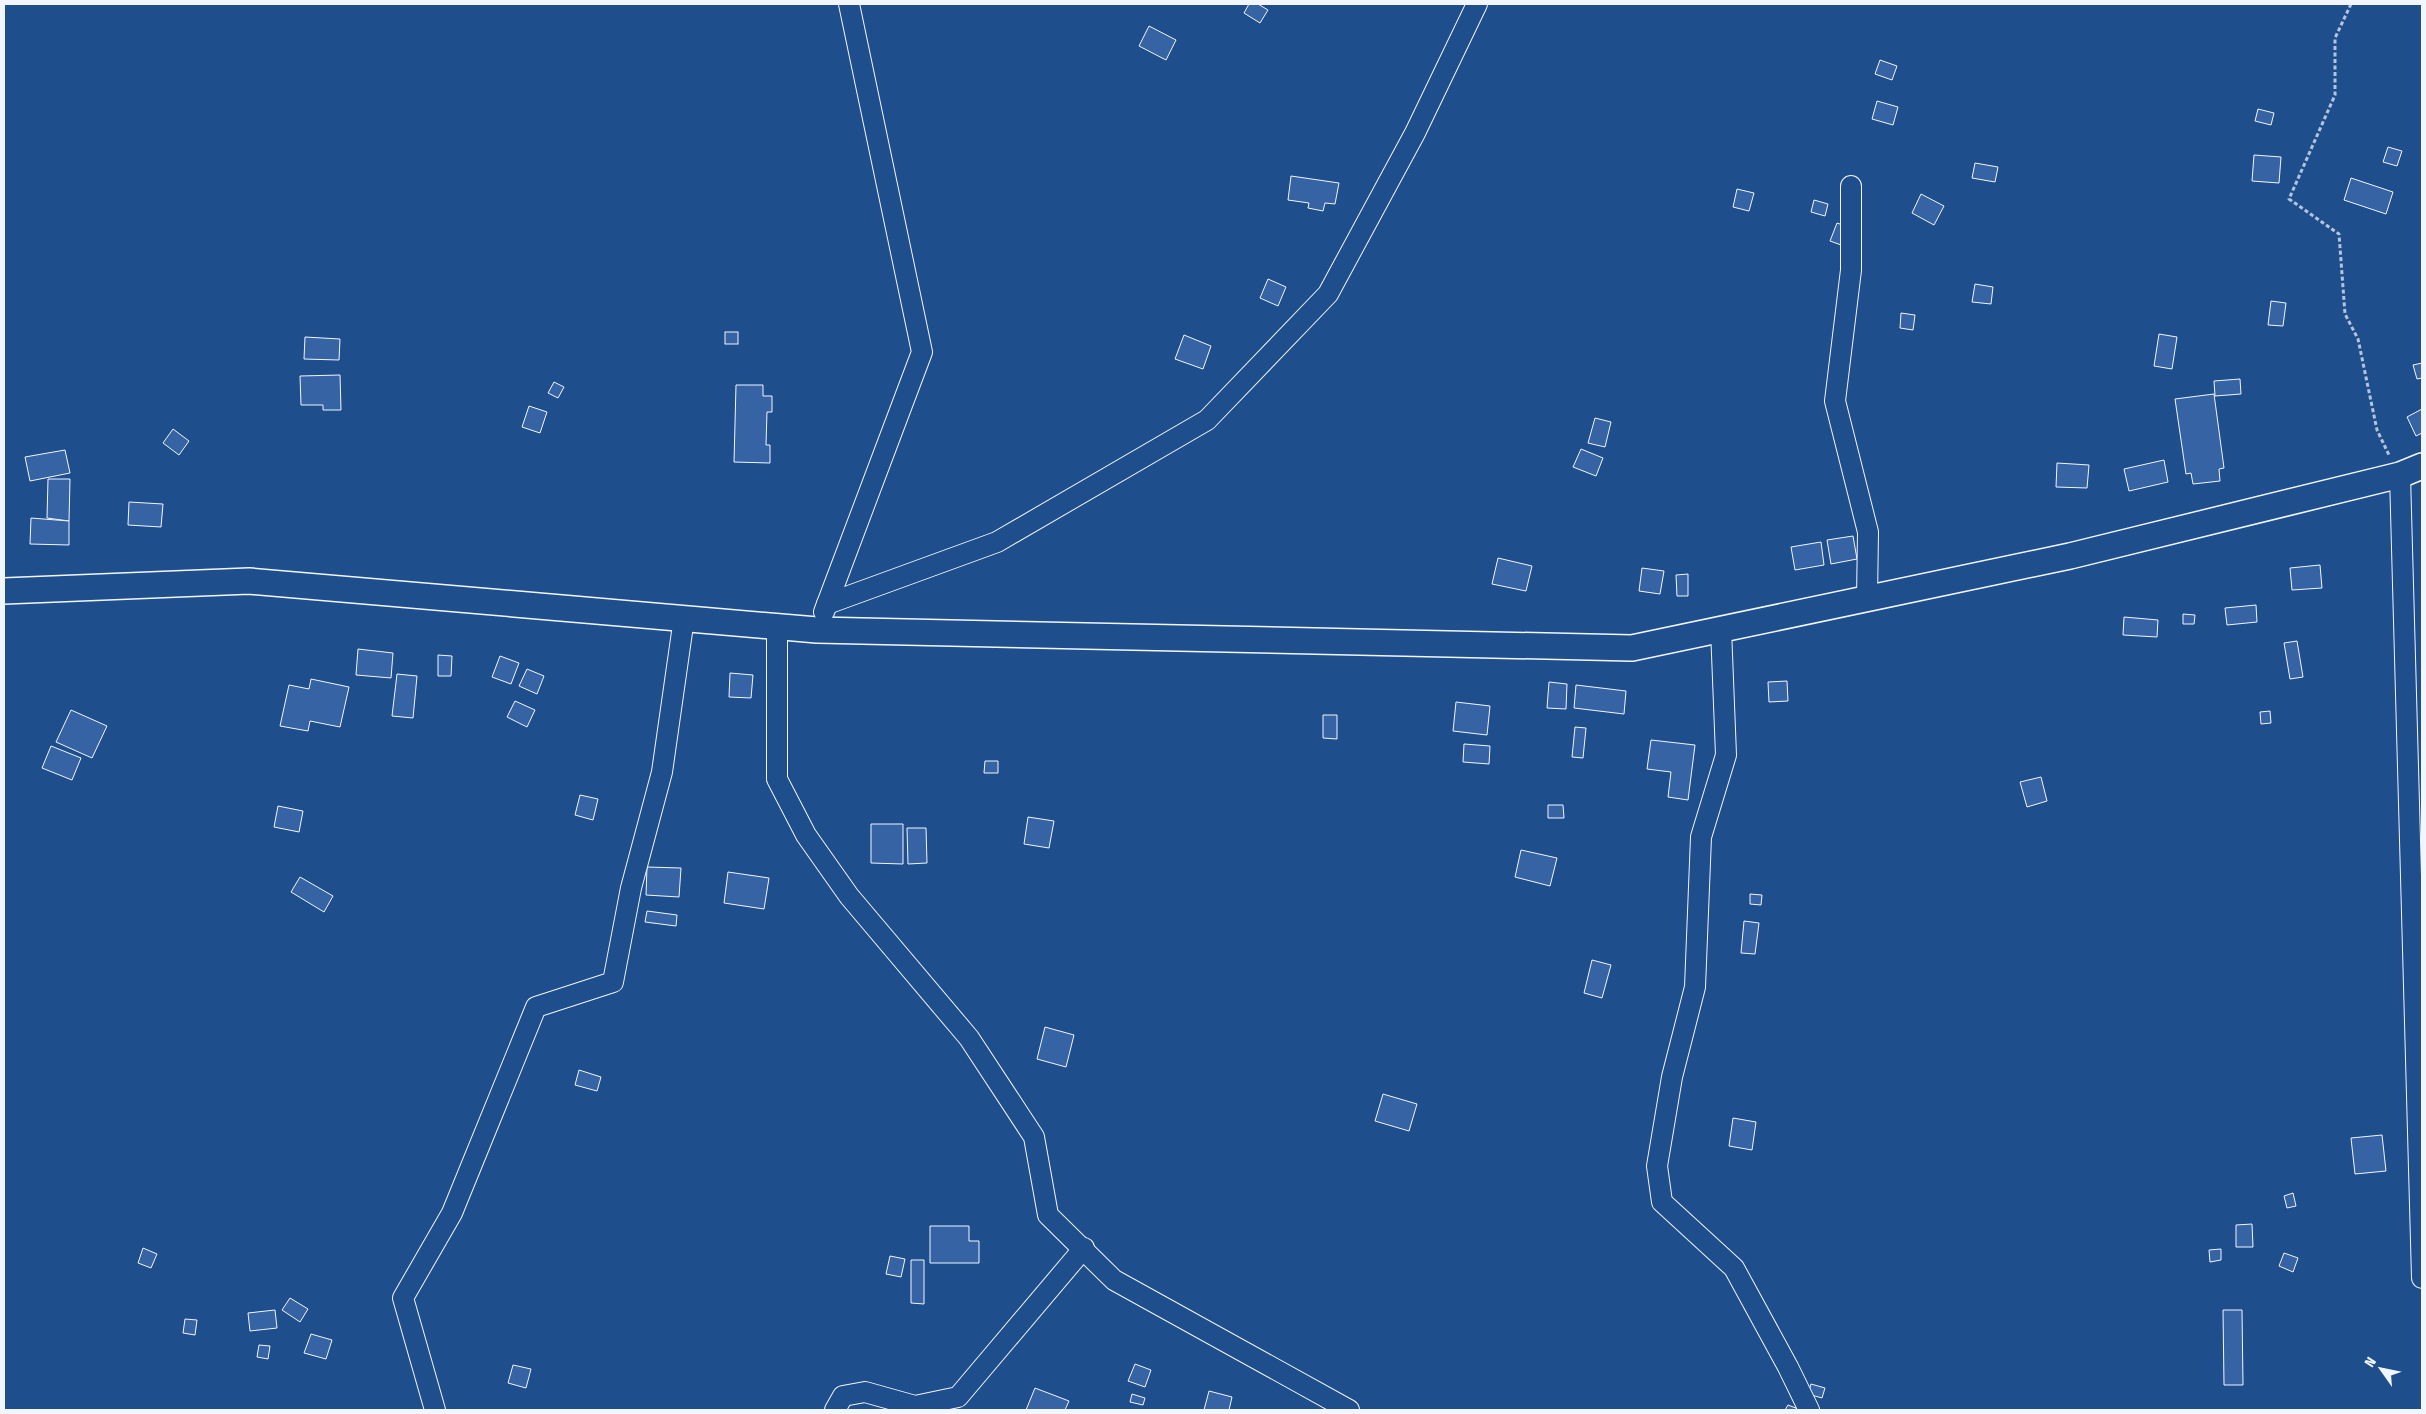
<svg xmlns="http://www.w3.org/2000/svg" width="2426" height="1414" font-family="'Fira Sans Condensed',sans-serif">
<rect width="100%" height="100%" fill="#1f4e8c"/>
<g fill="#3563a3" stroke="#f2f6ff">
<path d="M1249,4H1258L1268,10L1260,23L1244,13Z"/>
<path d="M1149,26L1176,40L1166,60L1139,46Z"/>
<path d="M1880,60L1897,66L1892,80L1875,74Z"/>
<path d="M1877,101L1898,107L1893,125L1872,119Z"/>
<path d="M2258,109L2274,113L2271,125L2255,121Z"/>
<path d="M2388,147L2402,151L2397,166L2383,162Z"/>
<path d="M2254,155L2281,157L2279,183L2252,181Z"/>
<path d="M1975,163L1998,167L1995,182L1972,178Z"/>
<path d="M1291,176L1339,183L1335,204L1325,203L1323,211L1308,208L1309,203L1288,200Z"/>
<path d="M2351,178L2393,192L2386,214L2344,200Z"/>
<path d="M1737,189L1754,193L1749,211L1733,207Z"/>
<path d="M1921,194L1944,206L1934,225L1912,213Z"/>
<path d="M1814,200L1828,204L1825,216L1811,212Z"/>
<path d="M1837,223L1851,228L1844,246L1830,241Z"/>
<path d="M1268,279L1286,287L1278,306L1260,298Z"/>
<path d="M1975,284L1993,287L1991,304L1972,302Z"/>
<path d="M2271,301L2286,303L2283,326L2268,325Z"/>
<path d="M1901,313L1915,315L1913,330L1900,328Z"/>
<rect x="725" y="332" width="13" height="12"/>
<path d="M2159,334L2177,337L2172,369L2154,366Z"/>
<path d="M1184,335L1211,346L1203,369L1175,359Z"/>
<path d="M305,337L340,339L339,360L304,359Z"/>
<path d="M2422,363V378L2417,379L2413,365Z"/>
<path d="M340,375L341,410H323V405H301L300,376Z"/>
<path d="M2240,379L2241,394L2215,396L2214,381Z"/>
<path d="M554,382L564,387L558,398L548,393Z"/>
<path d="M736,385H763V396H772V412H767L766,445H770V463L734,462Z"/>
<path d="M2214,394L2224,468L2219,469L2220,481L2193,484L2191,473L2186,474L2175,399Z"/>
<path d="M529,406L547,412L540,433L522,427Z"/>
<path d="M2422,409V433L2416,436L2407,417Z"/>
<path d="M1595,418L1611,422L1605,447L1588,443Z"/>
<path d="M173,429L189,441L179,455L163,443Z"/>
<path d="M1581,449L1603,458L1596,476L1573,467Z"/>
<path d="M65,450L70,473L30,481L25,457Z"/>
<path d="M2164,460L2168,482L2129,491L2124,469Z"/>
<path d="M2057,463L2089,465L2087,488L2056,487Z"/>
<path d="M48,479H70L69,521L47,518Z"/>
<path d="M129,502L163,504L161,527L128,525Z"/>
<path d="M31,518L69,521V545L30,544Z"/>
<path d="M1853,536L1857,559L1831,564L1827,540Z"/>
<path d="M1821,542L1824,565L1795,570L1791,547Z"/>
<path d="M1498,558L1532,566L1526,591L1492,584Z"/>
<path d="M2320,565L2322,588L2292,590L2290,568Z"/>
<path d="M1642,568L1664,571L1660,594L1639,591Z"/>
<path d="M1688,574V596H1677L1676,575Z"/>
<path d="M2256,605L2257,622L2227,625L2225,608Z"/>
<path d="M2183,614L2195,615L2194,624H2183Z"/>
<path d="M2124,617L2158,620L2157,637L2123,635Z"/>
<path d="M2297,641L2303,677L2290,679L2284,643Z"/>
<path d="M358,649L393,653L391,678L356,675Z"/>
<path d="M438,655L452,656L451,676H438Z"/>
<path d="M500,656L519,663L511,684L492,677Z"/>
<path d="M527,669L544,676L537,694L519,686Z"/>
<path d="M730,673L753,675L751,698L729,697Z"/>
<path d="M397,674L417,676L413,718L392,716Z"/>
<path d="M311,679L349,687L340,727L310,721L308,731L280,726L289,685L309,689Z"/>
<path d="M1787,681L1788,701L1769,702L1768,682Z"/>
<path d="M1549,682L1567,684L1566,709L1547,708Z"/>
<path d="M1576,685L1626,691L1624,714L1574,708Z"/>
<path d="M515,701L535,710L527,727L507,717Z"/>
<path d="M1456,702L1490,706L1487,735L1453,731Z"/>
<path d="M71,710L107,726L92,758L56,742Z"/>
<path d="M2270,711L2271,723L2261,724L2260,712Z"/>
<path d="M1323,715H1337V739L1323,738Z"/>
<path d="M1575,727L1586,728L1583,758L1572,757Z"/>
<path d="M1651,740L1695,745L1688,800L1668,797L1671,772L1647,769Z"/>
<path d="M1464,744L1490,746L1489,764L1463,762Z"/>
<path d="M51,746L81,758L72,780L42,768Z"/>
<path d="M985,761H998V773H984Z"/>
<path d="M2041,777L2047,801L2027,807L2020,782Z"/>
<path d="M580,795L598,799L593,820L575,815Z"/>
<path d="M1548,805H1563L1564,818H1548Z"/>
<path d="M278,806L303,811L299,832L274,827Z"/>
<path d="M1028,817L1054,821L1049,848L1024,844Z"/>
<path d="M871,824H903V864L871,863Z"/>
<path d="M907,828H926L927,863L908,864Z"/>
<path d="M1521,850L1557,858L1550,886L1515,877Z"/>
<path d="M647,867L681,868L679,897L646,895Z"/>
<path d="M728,872L769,878L764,909L724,903Z"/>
<path d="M300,877L333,896L324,912L291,892Z"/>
<path d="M1750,894L1762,895L1761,905L1750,904Z"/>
<path d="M647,911L677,915L676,926L645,922Z"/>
<path d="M1744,921L1759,923L1755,954L1741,953Z"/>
<path d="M1592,960L1611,965L1602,998L1584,993Z"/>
<path d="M1045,1027L1074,1035L1066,1067L1037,1059Z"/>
<path d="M579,1070L601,1077L597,1091L575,1085Z"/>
<path d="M1383,1094L1417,1104L1409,1131L1375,1121Z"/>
<path d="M1733,1118L1756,1122L1752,1150L1729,1146Z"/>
<path d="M2382,1135L2386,1171L2355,1174L2351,1138Z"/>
<path d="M2293,1193L2296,1206L2287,1208L2284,1196Z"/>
<path d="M2252,1224L2253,1247H2236V1225Z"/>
<path d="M930,1226H969V1241H979V1263H930Z"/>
<path d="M143,1248L157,1254L151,1268L138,1263Z"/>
<path d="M2221,1249V1260L2210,1262L2209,1250Z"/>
<path d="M2284,1253L2298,1258L2293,1272L2279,1266Z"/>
<path d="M890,1256L905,1259L901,1277L886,1274Z"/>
<path d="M911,1260H924V1304L911,1303Z"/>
<path d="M290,1298L308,1309L300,1322L282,1310Z"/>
<path d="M275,1310L277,1328L250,1331L248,1313Z"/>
<path d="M2223,1310H2242L2243,1385H2224Z"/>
<path d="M185,1319L197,1320L195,1335L183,1333Z"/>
<path d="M311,1334L332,1340L326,1359L304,1353Z"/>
<path d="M259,1345L270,1346L268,1359L257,1357Z"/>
<path d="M1135,1364L1151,1370L1145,1387L1128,1381Z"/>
<path d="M513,1365L531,1369L526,1388L508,1383Z"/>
<path d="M1811,1384L1825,1388L1822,1398L1808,1394Z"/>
<path d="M1035,1388L1069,1401L1065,1410H1026Z"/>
<path d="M1209,1391L1232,1397L1229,1410H1204Z"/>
<path d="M1132,1394L1145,1398L1143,1405L1130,1402Z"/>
<path d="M1788,1405L1801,1410H1785Z"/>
</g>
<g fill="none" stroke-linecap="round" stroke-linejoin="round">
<defs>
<g id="minor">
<path d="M1851,186V270L1835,401L1868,532L1867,599"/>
<path d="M2400,475L2422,1278"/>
<path d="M827,604L997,542L1207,420L1328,294L1415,133L1477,4"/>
<path d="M824,612L922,352L849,4"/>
<path d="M777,627V779L806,835L849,896L969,1038L1034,1137L1048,1215L1114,1280L1349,1410"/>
<path d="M1721,629L1726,755L1701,837L1695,987L1672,1077L1657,1166L1662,1202L1734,1268L1788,1367L1809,1410"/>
<path d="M435,1410L403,1298L452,1213L536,1007L613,982L631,888L662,772L684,618"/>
<path d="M835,1410L843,1396L865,1392L915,1406L958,1397L1084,1248"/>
</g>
<path id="tertiary" d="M4,591L249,581L817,630L1632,648L2070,556L2400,475L2422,466"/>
</defs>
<use href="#minor" stroke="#f2f6ff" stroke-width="22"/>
<use href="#tertiary" stroke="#f2f6ff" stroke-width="28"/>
<path stroke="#b3c4dc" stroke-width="3" stroke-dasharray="4 2.5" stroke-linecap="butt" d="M2351,4L2335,38V95L2289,199L2339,234L2345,314L2358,339L2377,430L2389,455"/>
<use href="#minor" stroke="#1f4e8c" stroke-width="20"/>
<use href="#tertiary" stroke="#1f4e8c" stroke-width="25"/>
</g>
<rect width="2426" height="1414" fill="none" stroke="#f2f6ff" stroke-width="10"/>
<g transform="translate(2381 1369) rotate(303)" stroke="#1f4e8c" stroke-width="4" paint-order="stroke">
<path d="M0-4L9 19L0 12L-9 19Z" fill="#f2f6ff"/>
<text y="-8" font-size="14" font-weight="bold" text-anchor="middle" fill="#f2f6ff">N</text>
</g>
</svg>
